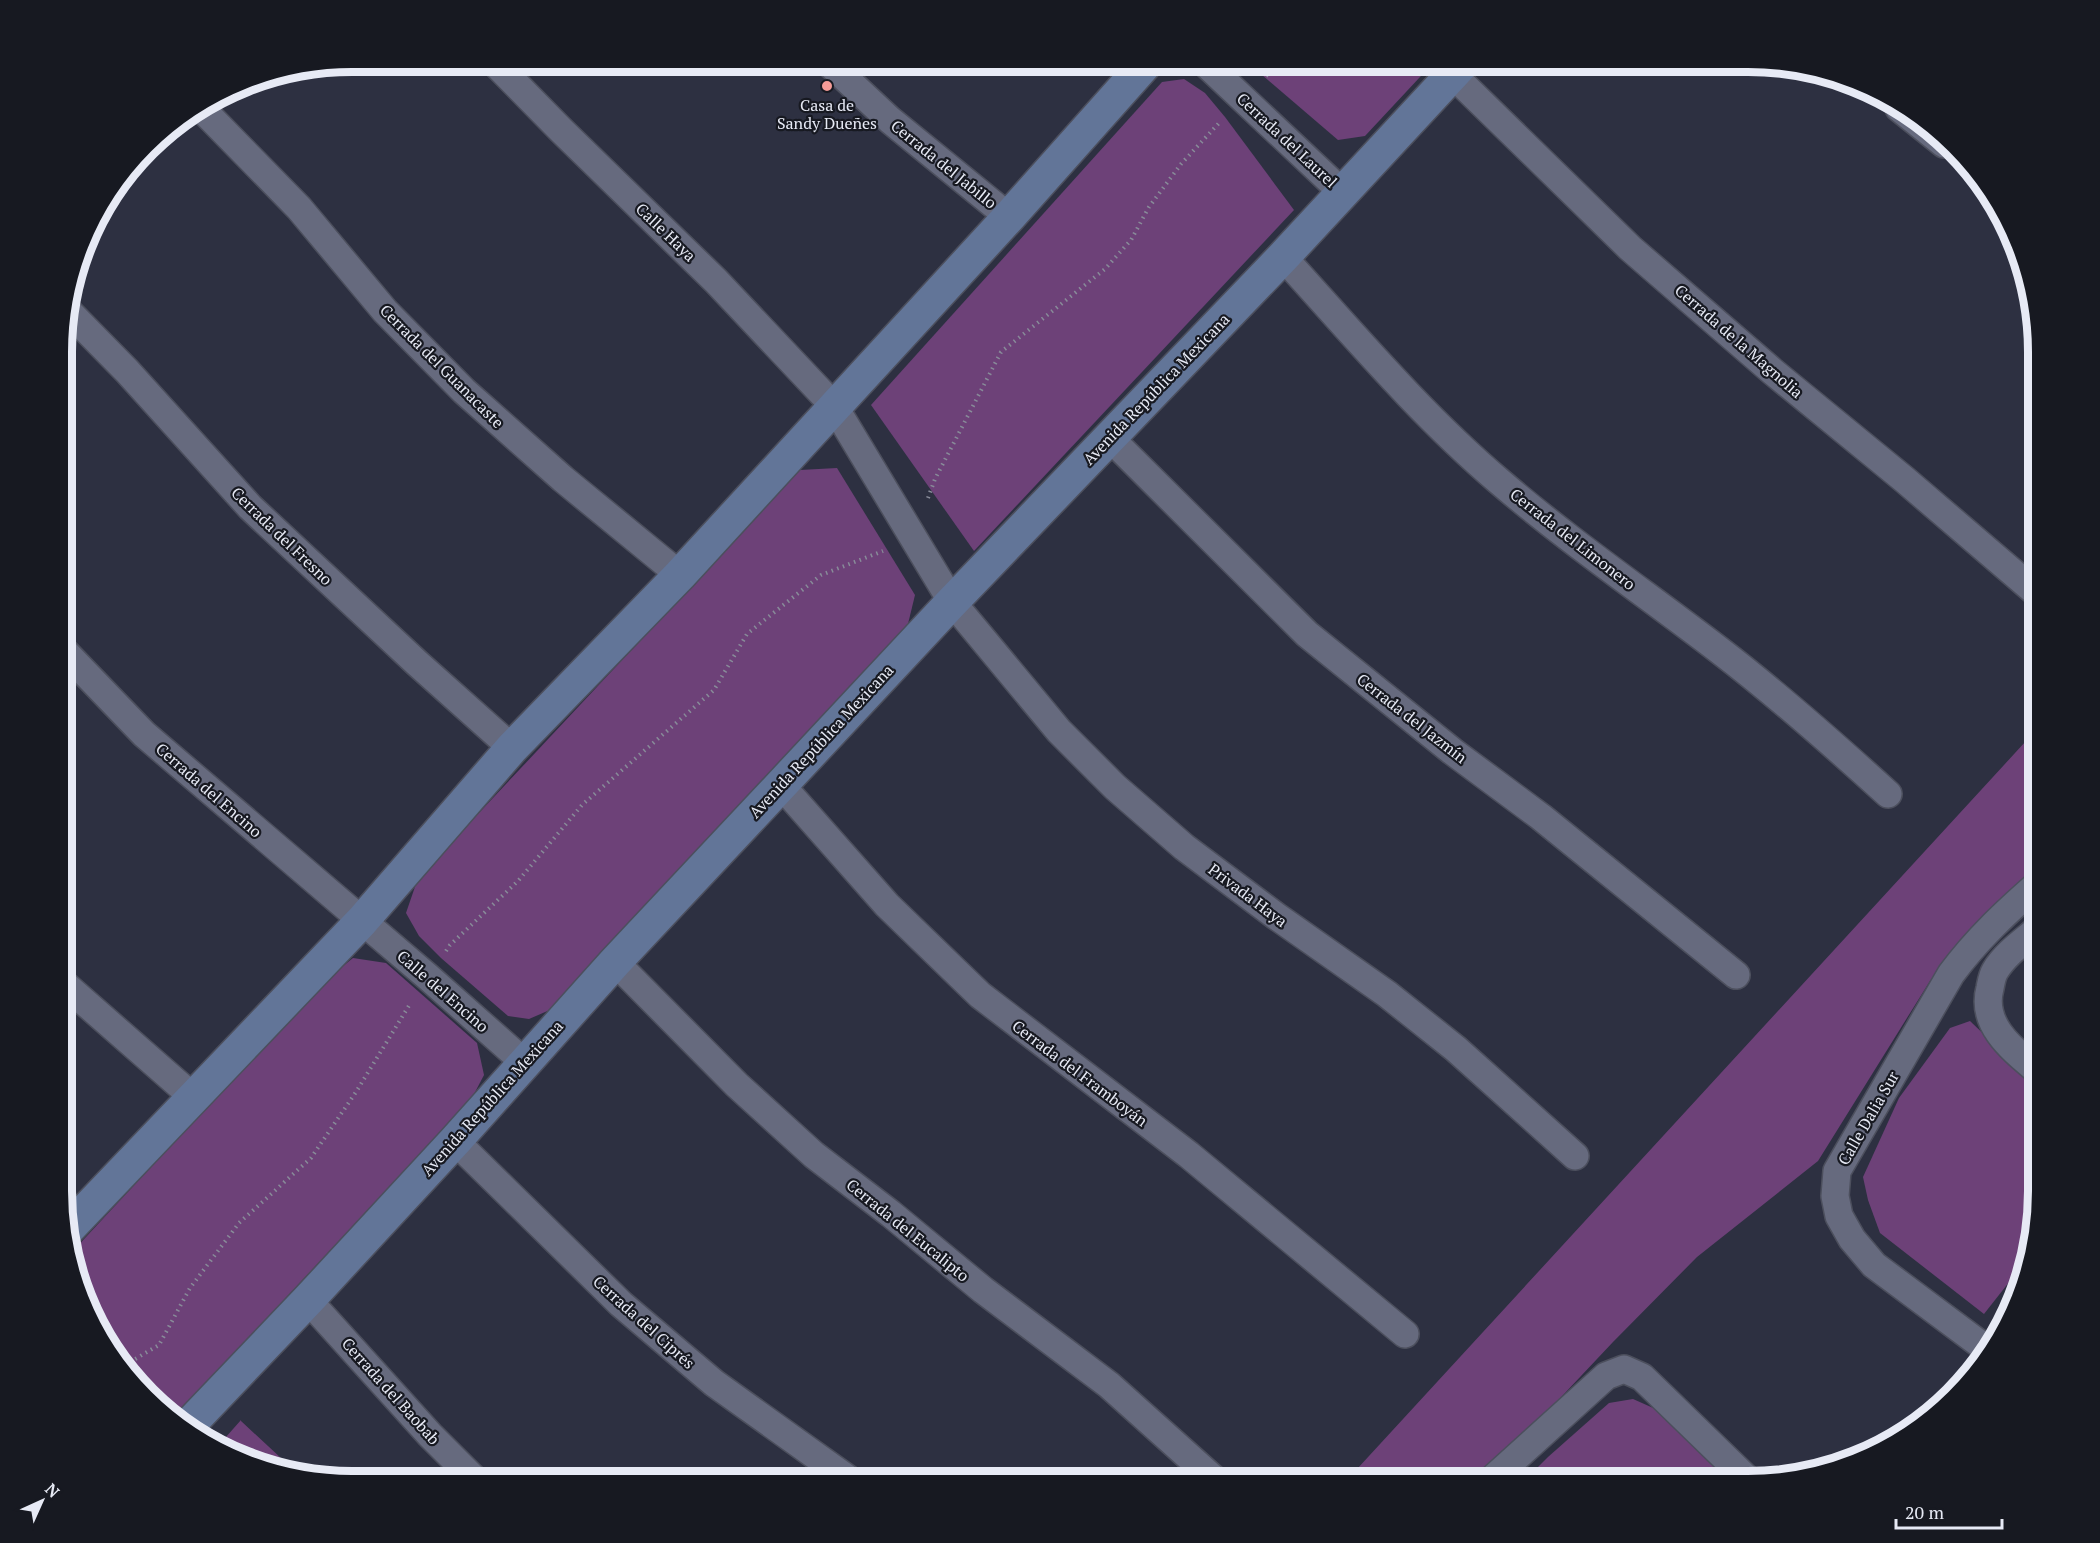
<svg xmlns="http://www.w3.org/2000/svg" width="2100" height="1543" font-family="'PT Serif',serif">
<rect width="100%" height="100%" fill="#2d3041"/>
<g fill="#6d4178">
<path d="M1247,62H1434L1365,136L1338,140Z"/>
<path d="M1184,79L1205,93L1225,117L1294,210L974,551L871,405L1162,82Z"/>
<path d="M837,468L915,595L907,628L559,1006L529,1019L508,1016L441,958L419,936L406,913L418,878L800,470Z"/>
<path d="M2038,728V868L1930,981L1818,1161L1697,1257L1613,1342L1482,1481H1346Z"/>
<path d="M353,958L386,963L477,1043L484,1075L472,1098L173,1419L100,1336L72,1252L322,983Z"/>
<path d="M1970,1021L2038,1086V1210L2028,1258L1984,1314L1880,1233L1868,1200L1863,1177L1899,1098L1950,1028Z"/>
<path d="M1633,1399L1660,1411L1686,1434L1727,1481H1524L1548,1457L1609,1403Z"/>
<path d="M241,1420V1421L296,1472L241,1460L218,1446Z"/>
</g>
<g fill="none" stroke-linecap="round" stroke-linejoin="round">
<defs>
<g id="minor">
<path d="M494,62L561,130L716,281L834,406L952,602L1059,731L1115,787L1184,847L1276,916L1387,994L1456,1049L1575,1156"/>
<path d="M828,62L890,120L1009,217"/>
<path d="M1204,62L1343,193"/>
<path d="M1452,74L1630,248L1772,371L1905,480L2038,594"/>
<path d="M201,108L299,208L385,311L464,391L563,479L680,575"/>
<path d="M1899,108L1944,144"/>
<path d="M1283,257C1353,334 1420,414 1500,482C1570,542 1646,594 1719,650C1778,695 1833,744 1888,794"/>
<path d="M66,309L127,371L250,507L417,663L512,748"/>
<path d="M1109,437L1307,634L1452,751L1541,817L1736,975"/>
<path d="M64,651L144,734L428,977L524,1062"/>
<path d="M781,785L887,905L980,995L1189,1155L1405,1334"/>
<path d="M2038,929C2024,941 2005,954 1995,971C1992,976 1991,983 1990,988C1980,1025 2013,1050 2038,1071"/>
<path d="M615,962L737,1085L814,1155L891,1214L983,1290L1109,1385L1216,1481"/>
<path d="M64,984L193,1097"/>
<path d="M455,1141L621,1304L714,1383L851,1481"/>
<path d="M308,1300L430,1435L476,1481"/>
<path d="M1988,1350L1874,1265L1852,1239L1839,1216L1835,1196L1837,1171L1951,974C1977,939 2005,913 2038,884"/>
<path d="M1490,1481L1606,1376L1624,1369L1642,1377L1749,1481"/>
</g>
<g id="secondary">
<path d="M65,1232L362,921L512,748L680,575L1009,217L1147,62"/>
<path d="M186,1428L308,1300L455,1141L615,962L781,785L952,602L1283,257L1464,62"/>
</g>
</defs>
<use href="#minor" stroke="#4c4f5d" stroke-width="30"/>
<use href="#secondary" stroke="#4c4f5d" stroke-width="36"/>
<g stroke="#888b99" stroke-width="4" stroke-dasharray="1.5 4.5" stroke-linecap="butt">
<path d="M1266,76L1281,62"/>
<path d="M928,498L935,479L1001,352L1105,269L1131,240L1149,207L1181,164L1220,122"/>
<path d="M446,951L450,945L518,881L582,805L714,690L747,634L821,575L883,551"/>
<path d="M125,1365L159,1345L190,1288L239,1223L311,1158L356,1092L410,1004"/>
</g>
<use href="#minor" stroke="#666a7e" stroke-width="27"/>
<use href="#secondary" stroke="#627598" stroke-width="33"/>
</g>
<circle fill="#f59b97" stroke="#171921" stroke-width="2" cx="827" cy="86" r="6"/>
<g text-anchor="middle" stroke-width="4.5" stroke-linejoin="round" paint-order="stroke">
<g font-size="16" fill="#e7eaf5" stroke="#171921">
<text x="827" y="111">Casa de<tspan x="827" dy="18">Sandy Dueñes</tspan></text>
</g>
<g font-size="16" fill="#e7eaf5" stroke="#171921">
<text transform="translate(1287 140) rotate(43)" y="6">Cerrada del Laurel</text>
<text transform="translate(944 164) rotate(39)" y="6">Cerrada del Jabillo</text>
<text transform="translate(666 232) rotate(44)" y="6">Calle Haya</text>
<text transform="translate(1739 341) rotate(41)" y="6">Cerrada de la Magnolia</text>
<text transform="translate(442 366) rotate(45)" y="6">Cerrada del Guanacaste</text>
<text transform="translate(1156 389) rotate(-46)" y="6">Avenida República Mexicana</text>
<text transform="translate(282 536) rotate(44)" y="6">Cerrada del Fresno</text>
<text transform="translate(1573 539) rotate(38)" y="6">Cerrada del Limonero</text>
<text transform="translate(1412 718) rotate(38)" y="6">Cerrada del Jazmín</text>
<text transform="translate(821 741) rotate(-47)" y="6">Avenida República Mexicana</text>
<text transform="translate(209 790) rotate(41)" y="6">Cerrada del Encino</text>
<text transform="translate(1248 895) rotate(37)" y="6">Privada Haya</text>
<text transform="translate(443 991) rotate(41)" y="6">Calle del Encino</text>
<text transform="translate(1080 1073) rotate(37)" y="6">Cerrada del Framboyán</text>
<text transform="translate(492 1098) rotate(-48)" y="6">Avenida República Mexicana</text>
<text transform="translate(1868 1118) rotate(-60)" y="6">Calle Dalia Sur</text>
<text transform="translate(908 1230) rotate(39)" y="6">Cerrada del Eucalipto</text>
<text transform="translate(644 1322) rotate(42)" y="6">Cerrada del Ciprés</text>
<text transform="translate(391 1391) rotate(48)" y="6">Cerrada del Baobab</text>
</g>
</g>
<path d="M0 0H2100V1543H0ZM352 72H1748A280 280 0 0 1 2028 352V1191A280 280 0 0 1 1748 1471H352A280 280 0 0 1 72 1191V352A280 280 0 0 1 352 72Z" fill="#171921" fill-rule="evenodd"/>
<path fill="none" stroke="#e7eaf5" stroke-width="8" d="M352 72H1748A280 280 0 0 1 2028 352V1191A280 280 0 0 1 1748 1471H352A280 280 0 0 1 72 1191V352A280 280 0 0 1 352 72Z"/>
<g transform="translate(42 1501) rotate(45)" stroke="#171921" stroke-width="4.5" paint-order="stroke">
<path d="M0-4.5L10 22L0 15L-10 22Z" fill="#e7eaf5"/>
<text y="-9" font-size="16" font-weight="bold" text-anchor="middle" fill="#e7eaf5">N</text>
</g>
<path d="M1896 1519v9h106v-9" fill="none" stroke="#e7eaf5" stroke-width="3"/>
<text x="1905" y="1519" font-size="18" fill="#e7eaf5" stroke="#171921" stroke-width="4.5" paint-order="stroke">20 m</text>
</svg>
